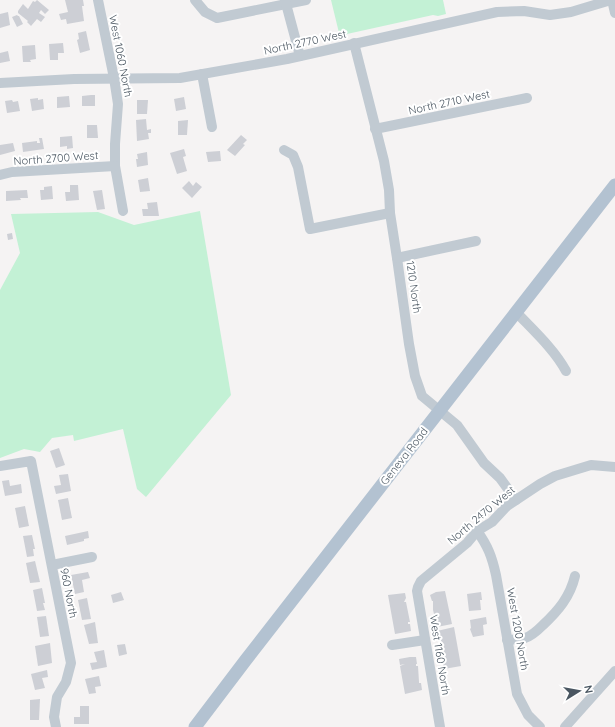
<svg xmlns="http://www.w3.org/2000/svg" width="615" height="727" font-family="Quicksand,sans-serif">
<rect width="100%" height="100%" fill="#f5f3f3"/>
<g fill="#c3f1d5">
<path d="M331,0H443L446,14L438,16L433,15L347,34L346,36L340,37Z"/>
<path d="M200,211L231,395L146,497L137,489L123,429L74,441L73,435L52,438L40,452L24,449L0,458V290L20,253L11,214L98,212L134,225Z"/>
</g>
<g fill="#cdcfd5">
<path d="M37,0L49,10L45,14L41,10L39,13L45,17L41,22L37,19L31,26L27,22L28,21L18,13V11L23,4L28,9L33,1L35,2Z"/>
<path d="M65,0H83L84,6H82L84,21L67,24L66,19L61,20L59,14L68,12Z"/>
<path d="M8,12L10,25L0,28V14Z"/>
<path d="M17,15L18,16H19L23,24L17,27L12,17Z"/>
<path d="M86,31L90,50L80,53L77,40L79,39L78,33Z"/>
<path d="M63,43L64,53H58V60H50L49,44Z"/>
<path d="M35,45L36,59L30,60L31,62H23L22,46Z"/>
<path d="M8,51L10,61L0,63V53Z"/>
<path d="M91,95H95V106H82V96Z"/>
<path d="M57,97L69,96L70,107L57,108Z"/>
<path d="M184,97L186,109L176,111L174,99Z"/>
<path d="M38,98V100L43,99L44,109L32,111L30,99Z"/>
<path d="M12,100L13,102L18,101L20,111L7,113L5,101Z"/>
<path d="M137,100H148L147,114H137Z"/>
<path d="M146,119L147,130L151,129V133H148L149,139L137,141L136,120Z"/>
<path d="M188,120L187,135H178V121Z"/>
<path d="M87,125H97L98,138H87Z"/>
<path d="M241,135L247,140L243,144L245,145L235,156L227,150Z"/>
<path d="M72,136L73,148L67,149V146L60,147V137Z"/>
<path d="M39,138H42L44,149L23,152L22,143L37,141V143H40Z"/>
<path d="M13,143L15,151L0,155V145Z"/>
<path d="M184,149L186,156L183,157L187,171L177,174L170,153Z"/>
<path d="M220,151L221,161L208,162L206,152Z"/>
<path d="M147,152L148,165L137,167L136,159H138L137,154Z"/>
<path d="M148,178L150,191L140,192L138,180Z"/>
<path d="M189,181L193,186L196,182L202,187L192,198L182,188Z"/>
<path d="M70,185H78L79,200L66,201L65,192H70Z"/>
<path d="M52,186L53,199L41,200L40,190H44V187Z"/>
<path d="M27,190L28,198H20L21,200L6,201V191Z"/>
<path d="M102,190L105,209L97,210L93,191Z"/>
<path d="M157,202L159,216H143L142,209H148L147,203Z"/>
<path d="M12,233L13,239L8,240L7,234Z"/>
<path d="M59,448L65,465L56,468L50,451Z"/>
<path d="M68,474L71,491L56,494L54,486L61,485L59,475Z"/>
<path d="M9,480L10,486L21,484L22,493L5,496L2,481Z"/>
<path d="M68,498L72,518L62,520L58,500Z"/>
<path d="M25,506L29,526L19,528L15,508Z"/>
<path d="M88,531L89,538L84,539V541L67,545L65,536Z"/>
<path d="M32,535L35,549H33L34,556L27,557L23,536Z"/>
<path d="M35,561L40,582L30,583L26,563Z"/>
<path d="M88,572L90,578L82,580L84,592L75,594L71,575Z"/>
<path d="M42,588L45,603H43L45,610L37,611L33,590Z"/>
<path d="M445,591L452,624L437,627L435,620L437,619L436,618H435L433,610V601H432L430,595L436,592Z"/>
<path d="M121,592L124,600L113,603L111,595Z"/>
<path d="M481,592L482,600H480L481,610L469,611L467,594Z"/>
<path d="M405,593L406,598L404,602H406L410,622H408V624H410L411,631L395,634L388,595Z"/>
<path d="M87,598L91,619L82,620L78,600Z"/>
<path d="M46,616L49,636L40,637L37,617Z"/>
<path d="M486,617L487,624L483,625L484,635L473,637L470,629L471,628L470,620Z"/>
<path d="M95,622L98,643L89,644L84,625Z"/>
<path d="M454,627L461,666L444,669L443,664L445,659L443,660L440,643L439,639H441L437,631Z"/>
<path d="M50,643L52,663L38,666L35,646Z"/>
<path d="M125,644L127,654L119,656L117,645Z"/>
<path d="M104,650L107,667L92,670L90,663L97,662L94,652Z"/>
<path d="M410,657H416L417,664H416V666H418L419,682V683H421L422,690L405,694L400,666L405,664L400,665L399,659Z"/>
<path d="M47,670L48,677L42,678L45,688L35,690L31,674Z"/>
<path d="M99,676L101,686L95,687L96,693L89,694L85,679Z"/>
<path d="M40,699L39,720H30V700Z"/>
<path d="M80,706H89V724H74V717H80Z"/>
</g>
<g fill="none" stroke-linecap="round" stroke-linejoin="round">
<g stroke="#c1cad2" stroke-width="10">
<path d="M98,0L114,78L118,104L115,144V166L123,211"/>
<path d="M195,0L205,12L217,18L306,0"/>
<path d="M285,0L300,56"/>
<path d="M612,0L615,13"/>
<path d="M354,43L384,161L389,190L390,213L397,258L409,344L415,376L422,396L457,425L484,463L500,478L516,500"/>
<path d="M202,74L212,127"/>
<path d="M0,83L74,79L180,78L287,59L497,12L524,11L550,15L571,12L611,0"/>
<path d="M375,129L527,98"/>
<path d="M284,150L293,155L298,167L310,229L390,213"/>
<path d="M0,175L12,172L115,166"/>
<path d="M397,258L476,241"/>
<path d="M516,312C533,330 554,349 566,371"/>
<path d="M0,466L31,461L71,663L66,682L57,697L54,717L56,727"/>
<path d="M477,531C488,546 492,557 496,575L517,694L528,715L540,727"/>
<path d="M52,565L92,557"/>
<path d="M507,640C512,639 520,640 525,638C532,636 538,630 543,625C558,611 570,597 575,576"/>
<path d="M392,645L425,640"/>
<path d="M440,727L417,591L418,587L421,581L467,543L477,531L492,522L507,506L540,484L555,476L591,465L615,467"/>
<path d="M565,727L615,671"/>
</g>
<path stroke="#b3c2d1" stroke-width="13" d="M195,727L245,661L615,185"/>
</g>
<g text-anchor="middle" stroke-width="4" stroke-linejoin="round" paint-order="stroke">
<g font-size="11" fill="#4a5661" stroke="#fff">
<text transform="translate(305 42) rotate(-12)" y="4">North 2770 West</text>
<text transform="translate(121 56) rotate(79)" y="4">West 1060 North</text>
<text transform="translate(449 102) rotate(-12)" y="4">North 2710 West</text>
<text transform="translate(56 158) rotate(-4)" y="4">North 2700 West</text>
<text transform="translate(414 287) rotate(82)" y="4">1210 North</text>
<text transform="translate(404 456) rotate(-52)" y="4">Geneva Road</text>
<text transform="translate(481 515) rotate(-40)" y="4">North 2470 West</text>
<text transform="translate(69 593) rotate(79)" y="4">960 North</text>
<text transform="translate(518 629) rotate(80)" y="4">West 1200 North</text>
<text transform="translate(440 655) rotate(81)" y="4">West 1160 North</text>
</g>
</g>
<g transform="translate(579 691) rotate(79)" stroke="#ffffff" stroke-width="3" paint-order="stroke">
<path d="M0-3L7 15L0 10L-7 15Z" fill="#4a5661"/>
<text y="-6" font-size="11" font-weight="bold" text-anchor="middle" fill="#4a5661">N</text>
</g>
</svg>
